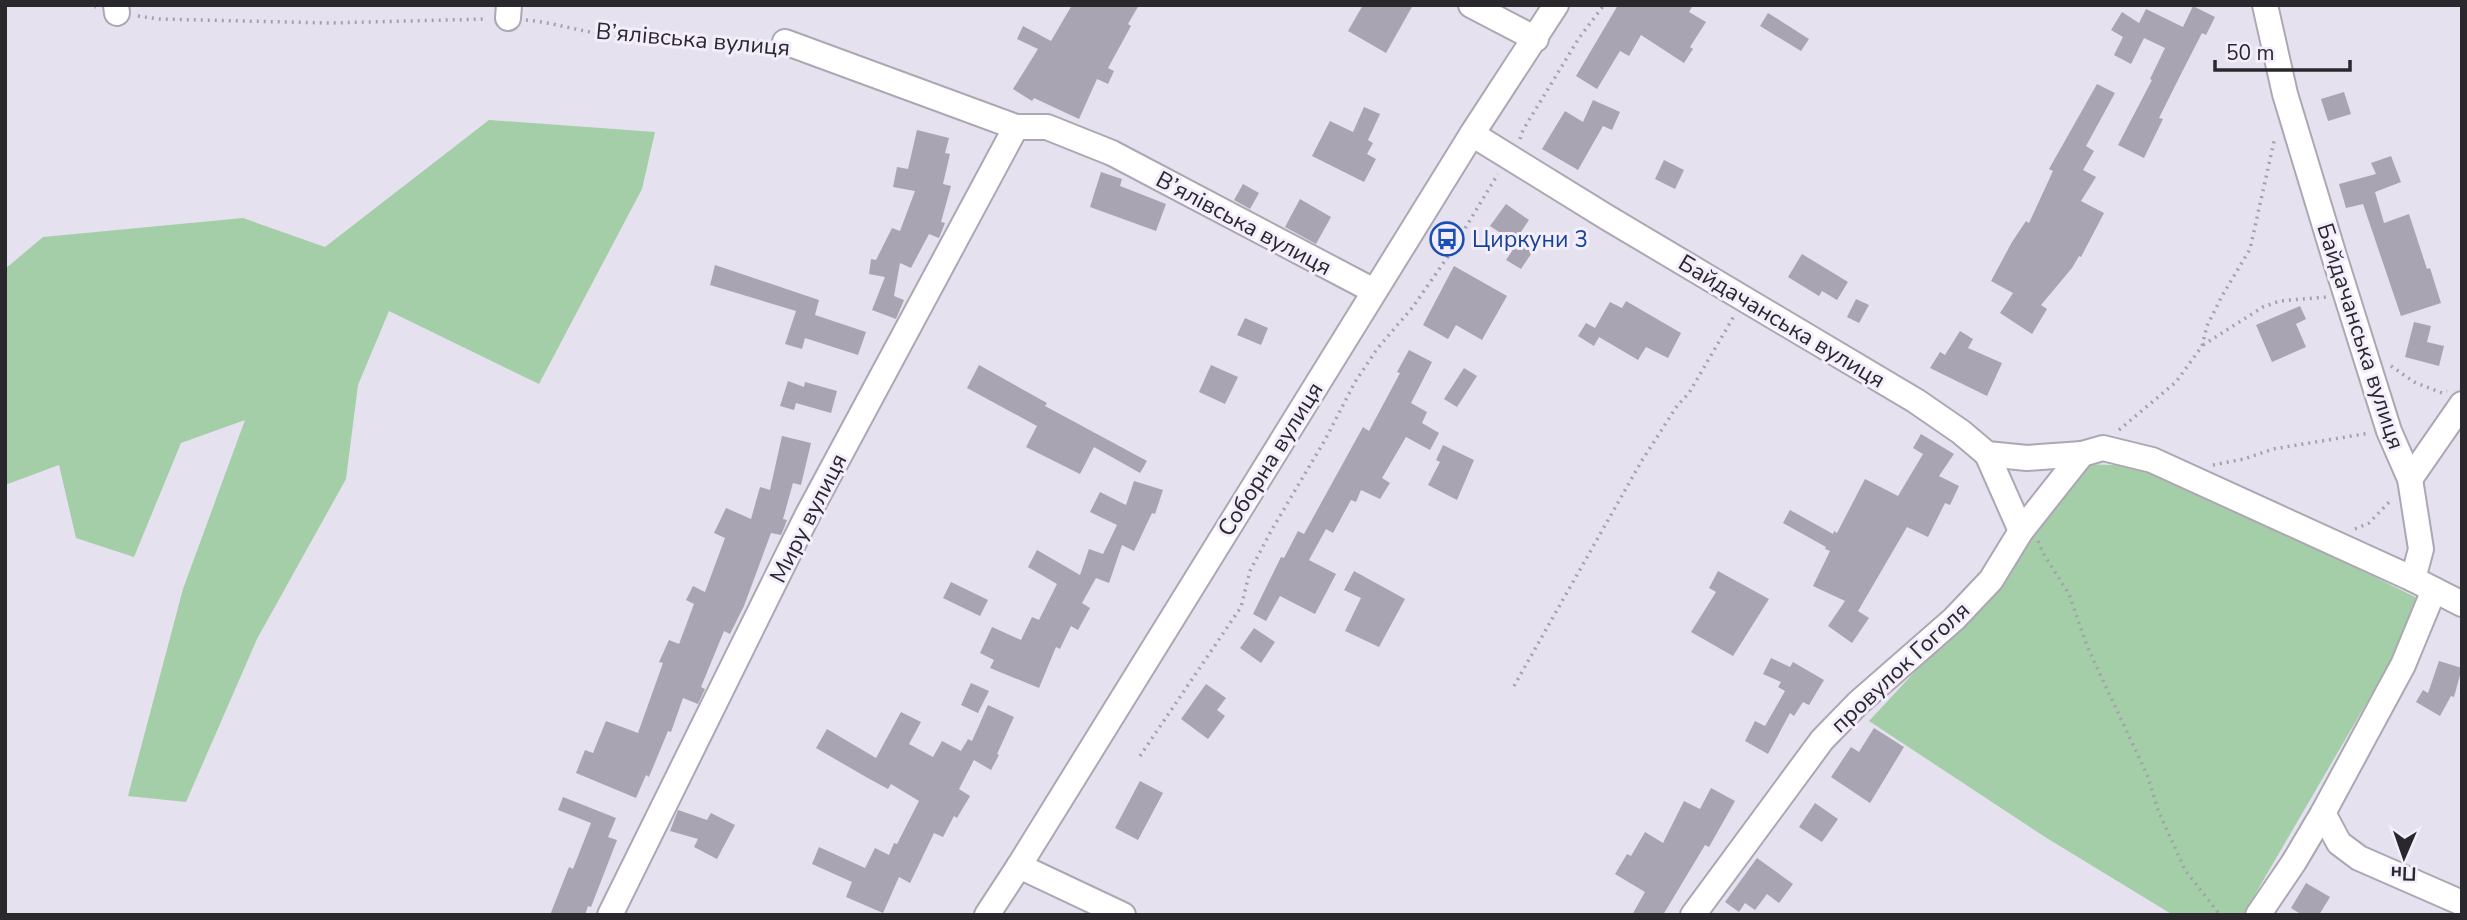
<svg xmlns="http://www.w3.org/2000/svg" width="2467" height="920" font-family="'Nunito Sans',sans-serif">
<rect width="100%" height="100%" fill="#e6e1ef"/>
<g fill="#a4cea7">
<path d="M489,120L655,132L642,189L539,384L389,311L358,385L346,479L257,639L186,802L128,796L183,589L245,420L181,443L134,557L76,538L59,465L5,485V269L43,237L243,218L325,247Z"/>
<path d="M2082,464L2143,466L2182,481L2417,598L2391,661L2243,915H2173L2045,837L1869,721L1949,635Z"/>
</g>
<g fill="#a9a4b1">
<path d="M1072,5H1139L1128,24L1131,26L1108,68L1114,71L1108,84L1097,79L1079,119L1034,98L1032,101L1013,89L1038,49L1017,39L1023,26L1051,41Z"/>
<path d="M1363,5H1413L1386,53L1348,31Z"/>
<path d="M1618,5H1693L1689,12L1706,22L1690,47L1693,49L1684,63L1641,35L1629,56L1620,51L1597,89L1576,76Z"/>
<path d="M2193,6L2215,17L2206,35L2202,33L2181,74L2159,118L2163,119L2144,158L2118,145L2152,80L2150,79L2165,48L2144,38L2131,64L2114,55L2123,37L2111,30L2122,12L2139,23L2146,9L2183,27Z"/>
<path d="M1768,13L1809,39L1801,51L1760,26Z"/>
<path d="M2097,84L2115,93L2086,146L2094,151L2083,170L2096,177L2081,201L2104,213L2081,257L2079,256L2072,268L2041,305L2047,309L2032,334L2000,313L2013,293L1991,281L2012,242L2026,221L2029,223L2053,171L2049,169Z"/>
<path d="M2344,92L2351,114L2328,121L2321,99Z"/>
<path d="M1593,100L1620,112L1612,130L1603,126L1578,170L1542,149L1565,111L1583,122Z"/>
<path d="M1364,107L1380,114L1368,140L1373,143L1367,154L1376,159L1364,182L1312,156L1330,121L1353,132Z"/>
<path d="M917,130L949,138L945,153L950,154L943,184L951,186L941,222L945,223L939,238L929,234L911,268L900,263L894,296L904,300L896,319L872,310L885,277L869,274L871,259L876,260L892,228L900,231L915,191L893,187L897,167L908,169Z"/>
<path d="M2391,156L2401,182L2375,192L2384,223L2409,214L2427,269L2430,268L2441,303L2401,316L2363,204L2346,208L2339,184L2376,174L2371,163Z"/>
<path d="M1664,160L1684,170L1675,189L1655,179Z"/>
<path d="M1101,172L1122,179L1120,186L1166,204L1156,231L1090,207Z"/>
<path d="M1243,184L1259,193L1250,209L1234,200Z"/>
<path d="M1300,199L1331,217L1316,244L1285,227Z"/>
<path d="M1506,204L1529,220L1514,242L1490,226Z"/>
<path d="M1518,242L1533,251L1521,269L1506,260Z"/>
<path d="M1802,254L1848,282L1837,300L1822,291L1819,296L1788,277Z"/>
<path d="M715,265L819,300L815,315L866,332L858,355L805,338L802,349L785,344L796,311L710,285Z"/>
<path d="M1454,266L1507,296L1482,340L1456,325L1448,339L1423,325Z"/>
<path d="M1856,299L1869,305L1859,323L1847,317Z"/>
<path d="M1626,301L1681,333L1668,358L1646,347L1638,360L1599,337L1594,346L1578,336L1586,323L1595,328L1610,302L1622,308Z"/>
<path d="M2300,306L2306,319L2296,324L2306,347L2272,362L2256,325Z"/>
<path d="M1245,318L1268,328L1261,345L1237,335Z"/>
<path d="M2414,322L2431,326L2427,342L2444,346L2439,366L2405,357Z"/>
<path d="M1960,331L1973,339L1968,348L2002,363L1987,396L1930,368L1940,352L1945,355Z"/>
<path d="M1409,350L1432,362L1411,403L1427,412L1422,423L1439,433L1430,450L1406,437L1382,478L1390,483L1380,499L1361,490L1356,502L1351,500L1333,533L1326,529L1309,560L1336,574L1315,614L1280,596L1266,621L1253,614L1281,557L1284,558L1298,531L1304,534L1363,427L1369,431L1400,373L1397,372Z"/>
<path d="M979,365L1047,403L1045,406L1147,461L1140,473L1094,447L1080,474L1026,447L1037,426L967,388Z"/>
<path d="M1211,365L1238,377L1225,404L1199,392Z"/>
<path d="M1464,368L1477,376L1457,407L1444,399Z"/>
<path d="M788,381L804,387L805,382L837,391L831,413L796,403L794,410L780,406Z"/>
<path d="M1921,434L1954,454L1939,476L1959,486L1950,505L1945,503L1928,537L1907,527L1858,611L1869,618L1852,643L1828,626L1845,601L1813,586L1830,551L1825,549L1826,547L1783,523L1790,510L1833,534L1834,531L1837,533L1865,479L1898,496L1923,454L1913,448Z"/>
<path d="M782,436L811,443L801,485L793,483L783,519L787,520L784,528L781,535L771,533L744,606L730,634L724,631L701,687L705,689L698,704L683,698L671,732L668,731L649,777L646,775L636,798L576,773L585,750L593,753L606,721L638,733L663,663L659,662L669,640L679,644L694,604L686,600L693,586L705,592L725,538L714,533L726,508L751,519L760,487L770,490Z"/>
<path d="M1443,445L1474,460L1457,500L1428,485L1440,462L1436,460Z"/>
<path d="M1134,481L1163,490L1155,514L1152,513L1134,551L1122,545L1109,583L1096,578L1082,603L1090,608L1078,630L1071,626L1060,649L1056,647L1039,688L990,668L994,660L980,653L992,627L1021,640L1032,617L1039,620L1057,584L1028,567L1037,550L1080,575L1089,549L1103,554L1117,525L1090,512L1100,492L1126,505Z"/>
<path d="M1354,571L1405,599L1379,647L1345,631L1361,598L1344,590Z"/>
<path d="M1718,571L1769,599L1733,656L1691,632L1716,592L1709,588Z"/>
<path d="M951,582L988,600L980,616L943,598Z"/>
<path d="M1254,628L1275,642L1261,663L1240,648Z"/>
<path d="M1771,658L1790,667L1793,662L1824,680L1809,705L1803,702L1794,716L1790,713L1768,754L1745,741L1755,721L1765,726L1785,691L1778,687L1781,682L1763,674Z"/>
<path d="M2439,661L2462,668L2454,697L2451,696L2440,716L2416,702L2423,690L2428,693Z"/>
<path d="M971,683L989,691L978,713L961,705Z"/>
<path d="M1206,684L1226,698L1217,710L1225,716L1208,739L1181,719Z"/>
<path d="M988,705L1014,717L997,754L999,755L991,770L974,760L959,789L970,796L957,818L954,816L943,837L934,833L910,883L899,877L883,913L846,897L852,882L812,864L819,847L865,868L875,848L889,855L894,843L897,844L919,801L891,784L888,789L866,777L816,748L827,729L876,758L901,712L921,722L909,744L933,757L942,741L961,751L968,739L972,741Z"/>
<path d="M1874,728L1904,747L1870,803L1831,777L1851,747L1859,752Z"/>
<path d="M1140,781L1163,793L1138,840L1115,828Z"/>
<path d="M1711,788L1735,801L1709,847L1705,845L1663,915H1632L1645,892L1615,874L1627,854L1631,856L1645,832L1663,843L1684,801L1700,809Z"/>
<path d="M563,797L616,818L608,837L617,840L591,907L588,906L585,915H550L569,867L573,869L591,823L558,810Z"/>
<path d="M1815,803L1838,819L1822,842L1799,827Z"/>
<path d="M678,810L707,820L711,813L735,825L717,859L694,847L698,839L670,831Z"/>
<path d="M1757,858L1793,884L1779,903L1767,894L1755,910L1745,903L1739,912L1725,902Z"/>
<path d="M2306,883L2330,897L2319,915H2302L2291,908Z"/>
</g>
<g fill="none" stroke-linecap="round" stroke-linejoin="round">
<defs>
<g id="minor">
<path d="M116,5L117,13"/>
<path d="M1471,5L1536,39"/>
<path d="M2265,5L2285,94L2335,259L2389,431L2410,479L2421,549L2413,579"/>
<path d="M508,18L509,5"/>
<path d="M785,42L1016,127H1047L1112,153L1374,291"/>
<path d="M1472,134L1608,218L1916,401L1961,432L1987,454L2027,458L2082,454L2103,448L2152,460L2413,579L2462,604"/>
<path d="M1987,454L2021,531"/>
<path d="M2410,479L2462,404"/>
<path d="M2323,813L2339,843L2359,858L2462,903"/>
<path d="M1019,866L1123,915"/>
<path d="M610,915L807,516L1016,127"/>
<path d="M987,915L1019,866L1472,134L1556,5"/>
<path d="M1693,915L1822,740L1858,703L1954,619L1991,580L2021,531L2082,454"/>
<path d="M2258,915L2294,862L2323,813L2403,665L2434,590"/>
</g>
</defs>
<use href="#minor" stroke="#ada7b4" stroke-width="28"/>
<g stroke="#a5a1ac" stroke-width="3.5" stroke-dasharray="2 5" stroke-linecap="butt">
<path d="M88,5L96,7"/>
<path d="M138,16L159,19L329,23L487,19"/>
<path d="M526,20C548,22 569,28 590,32C648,41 707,39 765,41"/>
<path d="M1520,139L1523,130L1579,38L1604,5"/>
<path d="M2203,345L2263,307L2280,301L2326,297"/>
<path d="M2391,366L2414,382L2442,393L2447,391"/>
<path d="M2119,430L2176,382L2202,346L2207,326L2222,296L2250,249L2275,137"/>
<path d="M2213,465L2244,459L2273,449L2370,433"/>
<path d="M2355,529L2369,523L2392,499"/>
<path d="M2038,541L2043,553L2069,594L2087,646L2148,777L2158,810L2185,870L2220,915"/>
<path d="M1514,686L1641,462L1677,406L1689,393L1734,316"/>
<path d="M1140,756L1241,607L1250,571L1271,531L1325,440L1355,382L1377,349L1412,308L1447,258L1498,174"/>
</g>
<use href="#minor" stroke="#fff" stroke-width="24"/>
</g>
<defs>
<symbol id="bus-ring" viewBox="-11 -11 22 22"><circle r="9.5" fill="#f4eefc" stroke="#1a4fb4" stroke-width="1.5"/><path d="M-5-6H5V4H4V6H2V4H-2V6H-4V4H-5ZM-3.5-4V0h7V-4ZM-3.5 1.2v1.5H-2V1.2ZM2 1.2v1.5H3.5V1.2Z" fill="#1a4fb4"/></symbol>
</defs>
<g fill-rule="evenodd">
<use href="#bus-ring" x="1428" y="220" width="38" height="38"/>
</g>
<g text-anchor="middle" stroke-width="6" stroke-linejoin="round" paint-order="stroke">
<g font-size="23" fill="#2a282d" stroke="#f4eefc">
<text transform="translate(693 39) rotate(5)" y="8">В’ялівська вулиця</text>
<text transform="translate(1244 223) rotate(28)" y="8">В’ялівська вулиця</text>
<text transform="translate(1782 321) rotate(31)" y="8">Байдачанська вулиця</text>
<text transform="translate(2361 336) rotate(72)" y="8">Байдачанська вулиця</text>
<text transform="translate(1270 459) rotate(-58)" y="8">Соборна вулиця</text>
<text transform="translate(808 518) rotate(-63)" y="8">Миру вулиця</text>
<text transform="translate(1900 667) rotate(-43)" y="8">провулок Гоголя</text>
</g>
<g font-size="23" fill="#164399" stroke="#f4eefc" text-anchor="start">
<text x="1472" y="247">Циркуни 3</text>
</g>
</g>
<rect width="2467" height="920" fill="none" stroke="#2a282d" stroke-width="14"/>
<g transform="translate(2404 857) rotate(182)" stroke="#f4eefc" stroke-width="5" paint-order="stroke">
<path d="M0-5L12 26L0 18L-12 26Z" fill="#2a282d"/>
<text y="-10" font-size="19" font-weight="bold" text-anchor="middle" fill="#2a282d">Пн</text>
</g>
<path d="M2215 60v10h135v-10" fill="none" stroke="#2a282d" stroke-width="3.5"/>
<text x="2226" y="60" font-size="21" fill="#2a282d" stroke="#f4eefc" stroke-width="5" paint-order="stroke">50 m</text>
</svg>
